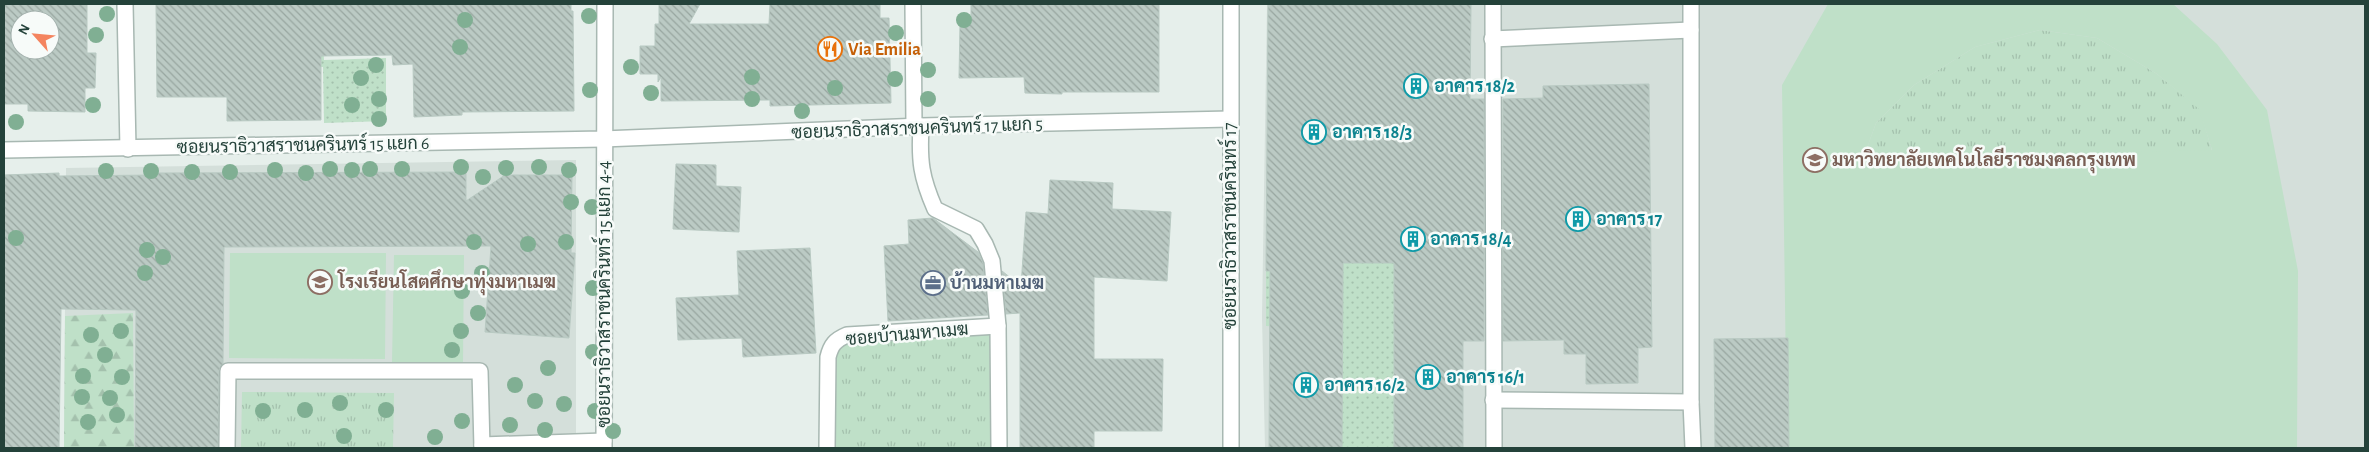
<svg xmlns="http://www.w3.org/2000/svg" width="2369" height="452" font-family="'Alegreya Sans',Sarabun,sans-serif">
<defs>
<pattern id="grass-tufts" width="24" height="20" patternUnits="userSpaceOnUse" patternTransform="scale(1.25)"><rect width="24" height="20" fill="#bfe0c8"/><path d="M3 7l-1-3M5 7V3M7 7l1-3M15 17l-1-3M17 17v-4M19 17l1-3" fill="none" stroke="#a4c1ad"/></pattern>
<pattern id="forest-firs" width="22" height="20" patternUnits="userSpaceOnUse" patternTransform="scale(1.25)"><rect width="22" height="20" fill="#bfe0c8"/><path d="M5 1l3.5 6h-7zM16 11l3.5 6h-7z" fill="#a4c1ad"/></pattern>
<pattern id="park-dots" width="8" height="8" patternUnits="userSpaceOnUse" patternTransform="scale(1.25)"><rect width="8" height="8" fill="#bfe0c8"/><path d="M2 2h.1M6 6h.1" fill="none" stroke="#a4c1ad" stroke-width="1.8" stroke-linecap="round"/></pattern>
<pattern id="building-back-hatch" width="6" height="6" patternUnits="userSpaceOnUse" patternTransform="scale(1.25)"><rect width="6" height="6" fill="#bbcac4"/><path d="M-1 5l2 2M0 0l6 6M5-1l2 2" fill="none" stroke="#98a6a0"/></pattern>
</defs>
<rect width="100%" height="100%" fill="#e6efeb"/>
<g fill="#d4dfda">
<path d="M1267,4H2365V448H1265L1262,317Z"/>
<path d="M576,160V448H64L66,168Z"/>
</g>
<g fill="url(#grass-tufts)">
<path d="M2040,30L2097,38L2157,74L2200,109L2212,151L1863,159L1876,123L1914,85L1975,47Z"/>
<path d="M991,334V448H835L836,355L843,343Z"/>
<path d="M242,392L394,393L393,448H241Z"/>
</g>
<path fill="url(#forest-firs)" d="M133,313L134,448H64L65,316Z"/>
<g fill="url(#park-dots)">
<path d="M323,43L324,60L386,58V121L324,123L323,67H223Z"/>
<path d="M1398,254L1408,448H1321L1334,328L1266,326V260Z"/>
</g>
<g fill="#bfe0c8" fill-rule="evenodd">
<path d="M1828,4H2173L2217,44L2267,110L2298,271L2297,448H1787L1782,85ZM2040,30L2097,38L2157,74L2199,109L2212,150L1863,159L1876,123L1914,85L1975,47Z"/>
<path d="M230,253H386L385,359L229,358Z"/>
<path d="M394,255H464L463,363H392Z"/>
</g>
<g fill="url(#building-back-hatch)" stroke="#b8c9c2" fill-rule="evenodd">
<path d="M4,4H87V53H96L95,88H85V112L28,111V104H4ZM20,20H50V50H20Z"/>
<path d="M156,4H571V11H573L574,111L462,112V115L414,117L413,64L393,65L392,55L321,56V120L227,121V97H157Z"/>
<path d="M659,4H700L689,24H769L770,4H880V18H889L891,103L770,106V100L661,101V77L658,82V74H640V46H655V24H659Z"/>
<path d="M971,4H1159V92H1062V94L1025,93L1024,77L959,78L960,24L971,23Z"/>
<path d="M1268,4H1471L1470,99H1484V341H1463V448H1394V263H1343L1342,448H1269L1270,271H1266Z"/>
<path d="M1649,84L1652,347L1638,348V383L1586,384V354H1564V340L1503,341V99L1543,98V86Z"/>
<path d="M676,164L716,165V186L741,187L739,232L673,229Z"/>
<path d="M466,172V201L505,175H572L571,253H575L569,338L485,332L491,246L224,247L223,363L219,371L218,448H135L136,310L61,309L59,448H4V175L59,173V176L158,175V173Z"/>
<path d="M1050,180L1113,183L1112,209L1171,212L1167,281L1094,277V359H1163L1162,431H1094V448H1020V313L1006,314L1002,271L1021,286L1026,212L1048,214Z"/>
<path d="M933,218L978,252L983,263L988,315L888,321L884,246L909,244L908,220Z"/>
<path d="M810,248L816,353L743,357L742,338L678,340L676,298L739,295L737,251Z"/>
<path d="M1788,338L1789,448H1715L1714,339Z"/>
</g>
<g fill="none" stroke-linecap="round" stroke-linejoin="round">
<defs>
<g id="service">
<path d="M1493,4L1494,448"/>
<path d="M1691,4V402L1693,448"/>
<path d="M1492,39L1691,30"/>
<path d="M921,126C919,161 921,177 935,209L976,229L985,244L992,261L998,326L999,448"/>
<path d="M1493,400L1691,402"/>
<path d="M482,445L604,441"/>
<path d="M227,448L228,371H480L482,448"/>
<path d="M827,448L828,357C831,345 835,340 847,335L998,326"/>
</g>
<g id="minor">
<path d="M125,4L128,149"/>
<path d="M913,4L914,127"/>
<path d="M4,150L603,139L921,126L1230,119"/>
<path d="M604,448L605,4"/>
</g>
<path id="tertiary" d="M1231,4V448"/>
</defs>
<use href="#service" stroke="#a8b8b2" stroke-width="18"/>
<use href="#minor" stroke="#a8b8b2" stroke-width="18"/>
<use href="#tertiary" stroke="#a8b8b2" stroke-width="18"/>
<use href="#service" stroke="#fff" stroke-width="15"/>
<use href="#minor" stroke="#fff" stroke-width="15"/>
<use href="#tertiary" stroke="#fff" stroke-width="15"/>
</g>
<g fill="#80af93">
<circle cx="107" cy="14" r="8"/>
<circle cx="589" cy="16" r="8"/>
<circle cx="465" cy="20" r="8"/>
<circle cx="964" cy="20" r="8"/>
<circle cx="896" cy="33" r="8"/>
<circle cx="96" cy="35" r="8"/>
<circle cx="460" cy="47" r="8"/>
<circle cx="376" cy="65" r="8"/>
<circle cx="631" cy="67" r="8"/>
<circle cx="928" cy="70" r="8"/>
<circle cx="752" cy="77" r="8"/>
<circle cx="361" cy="78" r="8"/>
<circle cx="895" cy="79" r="8"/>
<circle cx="835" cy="88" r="8"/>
<circle cx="590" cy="90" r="8"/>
<circle cx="651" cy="93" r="8"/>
<circle cx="379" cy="99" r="8"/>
<circle cx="752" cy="99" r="8"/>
<circle cx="928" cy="99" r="8"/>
<circle cx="93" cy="105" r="8"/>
<circle cx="352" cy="105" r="8"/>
<circle cx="802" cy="111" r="8"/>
<circle cx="379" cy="119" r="8"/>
<circle cx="16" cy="122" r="8"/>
<circle cx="461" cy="167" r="8"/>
<circle cx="539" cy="167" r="8"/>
<circle cx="506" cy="168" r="8"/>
<circle cx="330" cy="169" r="8"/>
<circle cx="370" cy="169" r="8"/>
<circle cx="402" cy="169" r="8"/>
<circle cx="275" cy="170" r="8"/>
<circle cx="352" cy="170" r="8"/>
<circle cx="569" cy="170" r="8"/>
<circle cx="106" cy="171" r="8"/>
<circle cx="151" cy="171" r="8"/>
<circle cx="192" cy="172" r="8"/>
<circle cx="230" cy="172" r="8"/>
<circle cx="306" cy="173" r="8"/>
<circle cx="483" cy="177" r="8"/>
<circle cx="571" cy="202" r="8"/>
<circle cx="592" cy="207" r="8"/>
<circle cx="16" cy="238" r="8"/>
<circle cx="474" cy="242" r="8"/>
<circle cx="566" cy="242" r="8"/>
<circle cx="528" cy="244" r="8"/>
<circle cx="147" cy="250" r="8"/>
<circle cx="163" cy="257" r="8"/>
<circle cx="145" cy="273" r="8"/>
<circle cx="482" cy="273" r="8"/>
<circle cx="593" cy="288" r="8"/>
<circle cx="462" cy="291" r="8"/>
<circle cx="478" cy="313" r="8"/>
<circle cx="121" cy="331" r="8"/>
<circle cx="461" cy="331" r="8"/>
<circle cx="91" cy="335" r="8"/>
<circle cx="452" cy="350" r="8"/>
<circle cx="593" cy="352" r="8"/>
<circle cx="105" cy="355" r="8"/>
<circle cx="548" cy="368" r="8"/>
<circle cx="83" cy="376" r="8"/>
<circle cx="122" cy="377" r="8"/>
<circle cx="515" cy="385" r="8"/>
<circle cx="82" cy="397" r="8"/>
<circle cx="110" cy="398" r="8"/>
<circle cx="535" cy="401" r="8"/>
<circle cx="340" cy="403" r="8"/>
<circle cx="564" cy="404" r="8"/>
<circle cx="305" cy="410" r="8"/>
<circle cx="386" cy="410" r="8"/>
<circle cx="263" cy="411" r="8"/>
<circle cx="595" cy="411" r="8"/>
<circle cx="117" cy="415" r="8"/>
<circle cx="462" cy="421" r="8"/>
<circle cx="88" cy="422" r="8"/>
<circle cx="510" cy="425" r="8"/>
<circle cx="545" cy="430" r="8"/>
<circle cx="613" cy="431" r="8"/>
<circle cx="344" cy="436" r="8"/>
<circle cx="435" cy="437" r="8"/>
</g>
<defs>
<symbol id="restaurant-ring" viewBox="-11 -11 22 22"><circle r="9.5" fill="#f7fbf9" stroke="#e8710a" stroke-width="1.5"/><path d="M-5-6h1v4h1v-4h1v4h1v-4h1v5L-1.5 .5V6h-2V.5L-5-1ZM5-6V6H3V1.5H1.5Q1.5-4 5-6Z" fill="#e8710a"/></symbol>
<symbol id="building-ring" viewBox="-11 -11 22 22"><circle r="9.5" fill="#f7fbf9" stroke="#0f9aa8" stroke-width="1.5"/><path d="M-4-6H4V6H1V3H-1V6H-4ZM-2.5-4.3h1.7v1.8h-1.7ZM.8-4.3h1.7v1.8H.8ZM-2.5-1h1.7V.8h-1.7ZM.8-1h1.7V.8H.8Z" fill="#0f9aa8"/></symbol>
<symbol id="university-ring" viewBox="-11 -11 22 22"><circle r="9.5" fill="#f7fbf9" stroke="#8d6e63" stroke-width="1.5"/><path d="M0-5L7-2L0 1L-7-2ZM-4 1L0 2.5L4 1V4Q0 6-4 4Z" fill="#8d6e63"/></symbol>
<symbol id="school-ring" viewBox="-11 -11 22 22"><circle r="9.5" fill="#f7fbf9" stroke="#8d6e63" stroke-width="1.5"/><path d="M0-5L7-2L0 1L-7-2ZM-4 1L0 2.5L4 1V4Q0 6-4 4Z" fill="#8d6e63"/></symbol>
<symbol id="office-ring" viewBox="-11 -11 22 22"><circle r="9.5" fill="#f7fbf9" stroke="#5c6f8a" stroke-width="1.5"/><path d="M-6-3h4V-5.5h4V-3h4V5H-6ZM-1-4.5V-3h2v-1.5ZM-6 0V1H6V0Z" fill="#5c6f8a"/></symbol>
</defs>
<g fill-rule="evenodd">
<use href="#restaurant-ring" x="816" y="35" width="28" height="28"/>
<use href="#building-ring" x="1402" y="72" width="28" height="28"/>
<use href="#building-ring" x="1300" y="118" width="28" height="28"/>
<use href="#university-ring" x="1801" y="146" width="28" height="28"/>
<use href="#building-ring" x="1564" y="205" width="28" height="28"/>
<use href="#building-ring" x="1399" y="225" width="28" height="28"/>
<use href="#school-ring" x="306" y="268" width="28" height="28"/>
<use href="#office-ring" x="919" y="269" width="28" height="28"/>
<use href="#building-ring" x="1414" y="363" width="28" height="28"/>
<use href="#building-ring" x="1292" y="371" width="28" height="28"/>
</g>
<g text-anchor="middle" stroke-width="5" stroke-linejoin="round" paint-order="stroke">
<g font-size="18" font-weight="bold" fill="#c56008" stroke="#f7fbf9" text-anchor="start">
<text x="848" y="55">Via Emilia</text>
</g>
<g font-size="18" font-weight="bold" fill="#0d838f" stroke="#f7fbf9" text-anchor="start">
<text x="1434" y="92">อาคาร 18/2</text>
<text x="1332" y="138">อาคาร 18/3</text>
<text x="1596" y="225">อาคาร 17</text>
<text x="1430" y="245">อาคาร 18/4</text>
<text x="1446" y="383">อาคาร 16/1</text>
<text x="1324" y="391">อาคาร 16/2</text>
</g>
<g font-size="18" fill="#24423a" stroke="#f7fbf9">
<text transform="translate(917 128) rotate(-2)" y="6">ซอยนราธิวาสราชนครินทร์ 17 แยก 5</text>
<text transform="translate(303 145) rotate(-1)" y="6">ซอยนราธิวาสราชนครินทร์ 15 แยก 6</text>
<text transform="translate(1230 226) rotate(-90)" y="6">ซอยนราธิวาสราชนครินทร์ 17</text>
<text transform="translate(604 294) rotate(-90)" y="6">ซอยนราธิวาสราชนครินทร์ 15 แยก 4-4</text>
<text transform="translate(907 334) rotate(-5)" y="6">ซอยบ้านมหาเมฆ</text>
</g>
<g font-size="18" font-weight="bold" fill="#785e54" stroke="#f7fbf9" text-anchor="start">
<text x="1832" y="166">มหาวิทยาลัยเทคโนโลยีราชมงคลกรุงเทพ</text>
<text x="338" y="288">โรงเรียนโสตศึกษาทุ่งมหาเมฆ</text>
</g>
<g font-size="18" font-weight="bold" fill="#4e5e75" stroke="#f7fbf9" text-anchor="start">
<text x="950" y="289">บ้านมหาเมฆ</text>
</g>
</g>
<rect width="2369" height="452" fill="none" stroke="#24423a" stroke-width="10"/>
<g transform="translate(35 35) rotate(297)"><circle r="24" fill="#f7fbf9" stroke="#a3b1ad"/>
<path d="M0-4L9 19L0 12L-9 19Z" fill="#f4845f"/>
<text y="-8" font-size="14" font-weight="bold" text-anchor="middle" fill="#24423a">N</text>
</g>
</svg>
